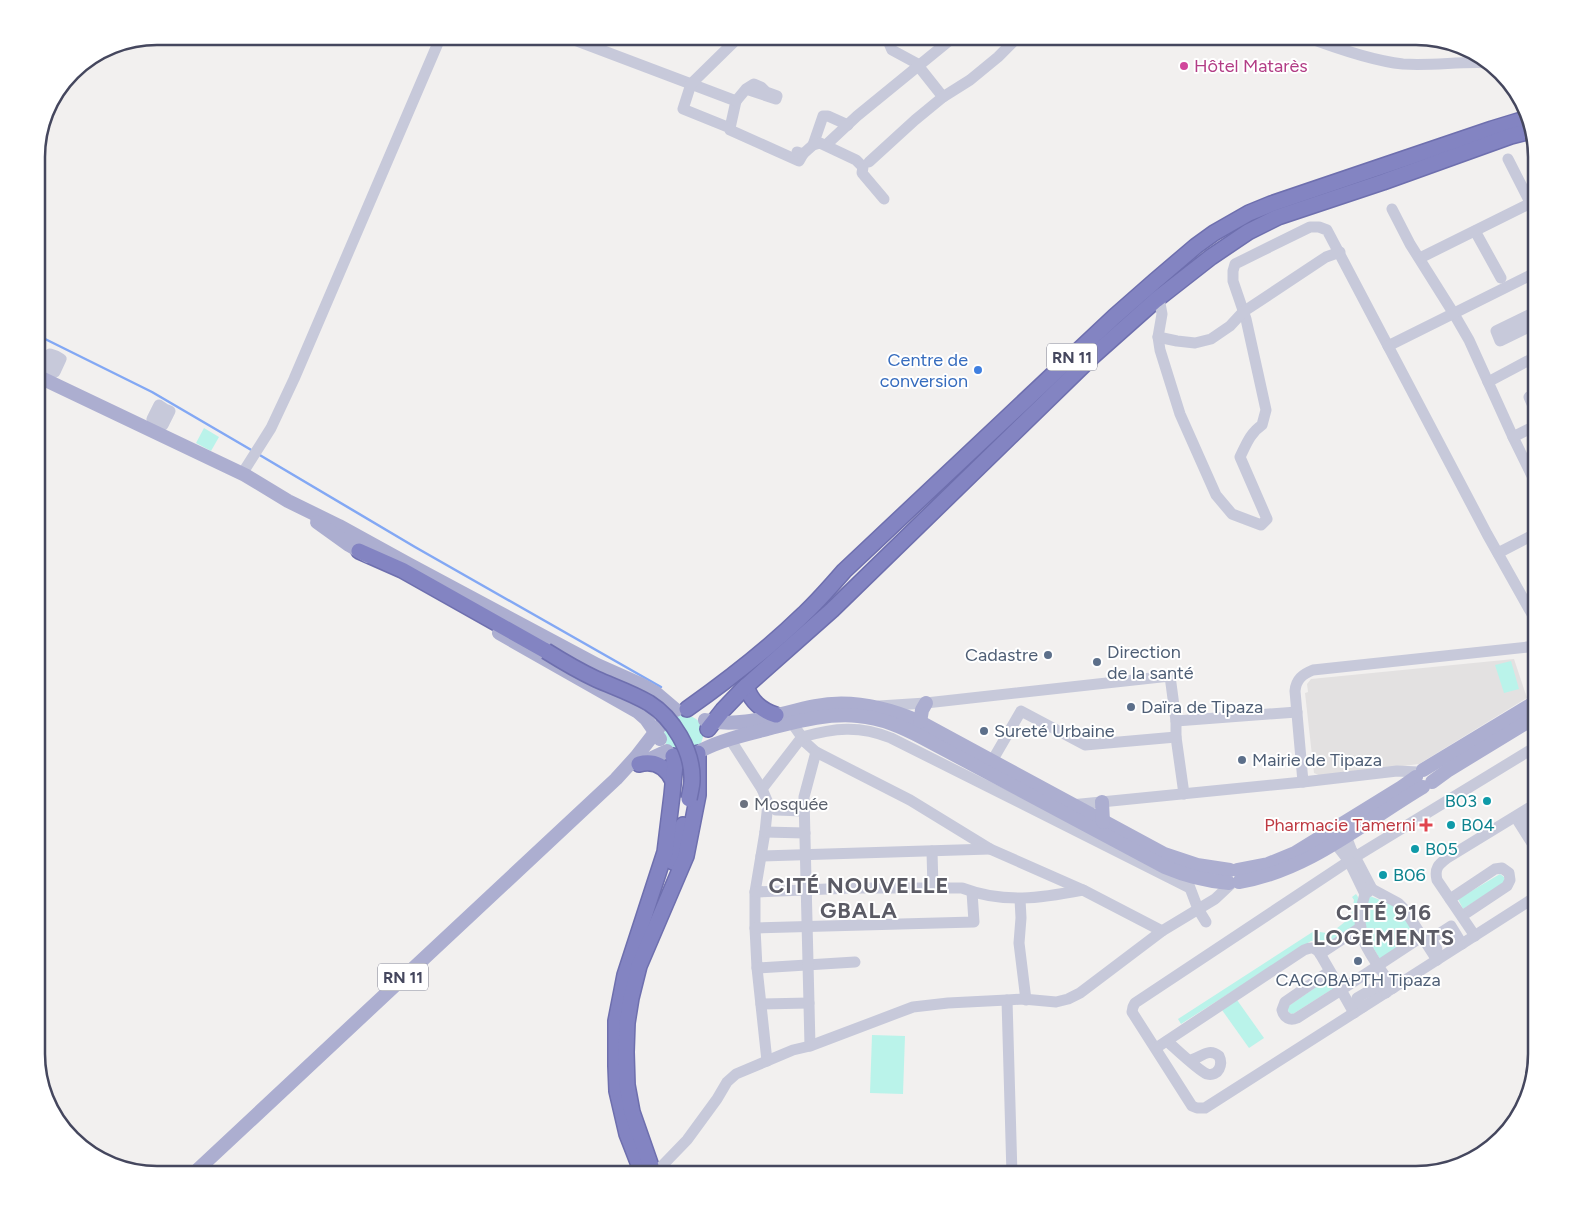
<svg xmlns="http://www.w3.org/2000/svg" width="1573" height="1211" font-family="Figtree,sans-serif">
<rect width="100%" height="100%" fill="#f2f0ef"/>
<path fill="#e3e1e1" d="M1514,659L1527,698L1419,764L1321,776L1314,773L1305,693L1308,692L1307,684L1311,679Z"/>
<g fill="#baf3ea">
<path d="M204,428L219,437L211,451L196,443Z"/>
<path d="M1511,661L1519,689L1504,693L1495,665Z"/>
<path d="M680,714C699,715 709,728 700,745L679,753L666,744L664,733L670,719Z"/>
<path d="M1500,874L1504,877L1505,882L1463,909L1458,899Z"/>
<path d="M1356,894L1358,897L1357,924L1330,943L1331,933L1351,917L1354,900L1352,897Z"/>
<path d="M1370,896L1397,907L1416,935L1380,959L1365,934V898Z"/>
<path d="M1314,931L1326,933L1324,947L1317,941H1311L1181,1024L1178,1019Z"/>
<path d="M1328,979L1334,988L1293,1014L1289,1013L1287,1007Z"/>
<path d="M1237,1000L1264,1038L1249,1048L1222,1010Z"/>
<path d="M872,1035L905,1036L903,1094L870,1093Z"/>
</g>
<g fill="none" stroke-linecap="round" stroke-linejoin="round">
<g stroke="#83a8f4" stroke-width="2.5">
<path d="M37,335L152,392L253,451"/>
<path d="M258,454L415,547L661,687"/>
</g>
<defs>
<g id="highway">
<path d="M359,551L402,570L546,651"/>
<path d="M746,686C751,701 760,710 776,715"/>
<path d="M687,709C728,680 768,649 804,614C818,601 831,586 844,571L1114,317L1155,281L1196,246L1214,233L1249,213L1271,204L1492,129L1528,118"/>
<path d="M708,729L723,710L744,688L832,610L1093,356L1156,300L1211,257L1248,232L1278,217L1383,182L1511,136L1531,131"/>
<path d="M639,764C654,760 666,766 673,781"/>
<path d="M673,862L683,825"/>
<path d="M643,1175L627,1134L617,1091L616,1066V1021L625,975L665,852L672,795L675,764L673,756"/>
<path d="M654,1175L632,1112L627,1085L626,1052L627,1023L631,998L639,966L686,856L698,795V753"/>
</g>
</defs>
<use href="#highway" stroke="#6e6fae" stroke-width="18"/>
<g stroke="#c7c9da" stroke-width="11">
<path d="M504,36L511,39L512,36"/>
<path d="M564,36L736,101L730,128"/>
<path d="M740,36L691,84L683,109L730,128V130L799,161L803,154"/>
<path d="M886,36L892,50L916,63L943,97"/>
<path d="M1304,36C1333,47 1373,61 1403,64C1433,66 1462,61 1491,63"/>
<path d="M736,101L746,89L754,84L761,87L766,92L777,96L776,99L746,89"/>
<path d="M813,145L823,116H828L848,125"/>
<path d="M826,145L857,116L955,36"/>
<path d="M797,152L803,154L813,145L820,143L856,160L863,167L862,173L884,199"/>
<path d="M1508,159L1537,216"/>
<path d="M869,162L915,120L943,97L970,80L998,57L1019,36"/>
<path d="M1392,209L1410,244L1454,314L1469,340L1513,437L1537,486"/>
<path d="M1475,231L1501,278"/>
<path d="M1420,258L1537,200"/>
<path d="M1159,298L1162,314L1158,337L1160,350L1180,414L1216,495L1232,514L1261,525L1267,519L1240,457C1246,445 1250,433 1262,425L1266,410L1246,319L1233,281V271L1235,264L1310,227H1319L1327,230L1487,534L1537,623"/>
<path d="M1537,311L1496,331L1500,341L1537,323"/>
<path d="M1158,337L1177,341L1195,343L1211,339L1230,326L1243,312L1326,257L1340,252"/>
<path d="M1388,346L1537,272"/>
<path d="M44,380C48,372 52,364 56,356L61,359L55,372L44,366L50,354L56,356"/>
<path d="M1488,382L1537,356"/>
<path d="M1537,393L1529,397L1533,406L1537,405"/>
<path d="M153,432L165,409L170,411L163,425L152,419L159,405L165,409"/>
<path d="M1513,437L1537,425"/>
<path d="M242,474L271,428L294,379L441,36"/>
<path d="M1498,553L1537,533"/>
<path d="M879,706L926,703L1170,676L1176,721L1297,712"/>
<path d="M792,723L806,743L816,752L910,800L990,849L1083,890L1162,931"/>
<path d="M1176,737L1184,794"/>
<path d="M730,739L762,789L768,803L765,832L755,892V928L757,968L767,1061"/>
<path d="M1537,746L1355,857L1135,1003L1133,1007L1132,1012L1192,1106L1197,1108H1205L1537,896"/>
<path d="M992,761L1021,711L1085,745L1176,737V721"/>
<path d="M1418,772L1397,771L1303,782L1295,691C1296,679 1303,674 1313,670L1537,646"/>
<path d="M762,789L802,737C834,728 859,725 891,738L1188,887"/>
<path d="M768,803L776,810L804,811"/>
<path d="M1071,805L1303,782"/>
<path d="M1537,830L1527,815L1518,821L1537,851"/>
<path d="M765,832L805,833"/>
<path d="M1346,836L1351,849L1372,889"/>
<path d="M1335,843L1349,861L1365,894"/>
<path d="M932,851L933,889"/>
<path d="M761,856L990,849"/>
<path d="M1187,880L1198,909L1206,922"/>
<path d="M755,892L851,888H962C1004,904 1041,898 1083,890"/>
<path d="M1020,899L1021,918L1019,943L1026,1000"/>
<path d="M1450,899L1495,869L1502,868L1509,873L1510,880L1507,886L1462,916"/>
<path d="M755,928L974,922L972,892"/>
<path d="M1475,936L1437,880C1434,868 1439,864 1447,858L1537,803"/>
<path d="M1437,949L1431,939L1451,926L1462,944"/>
<path d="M1320,954L1361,927"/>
<path d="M757,968L855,962"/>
<path d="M1393,988C1384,974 1364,948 1361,933C1359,920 1361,906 1365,894L1372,889L1398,903L1405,910L1437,960"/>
<path d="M1007,1000L1012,1175"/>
<path d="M761,1004L809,1003"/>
<path d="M1363,1007L1357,998L1381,984L1386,993"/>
<path d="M1354,1013L1341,990L1423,936"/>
<path d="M1167,1041C1175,1048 1199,1071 1207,1074C1219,1077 1223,1064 1219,1056C1208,1047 1201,1058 1190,1060"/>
<path d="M810,1046L804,797L816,752"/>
<path d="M1156,1048L1304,950C1311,947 1314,947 1319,952L1341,990L1297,1018C1290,1021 1284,1018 1282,1010L1285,1002L1330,971"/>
<path d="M658,1170L687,1140L717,1099L727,1082L736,1074L793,1050L810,1046L913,1007L948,1003L1007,1000L1023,999L1056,1002L1068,999L1080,993L1162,931L1215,899L1231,884"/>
</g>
<g stroke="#acaed0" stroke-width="14">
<path d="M37,376L245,475L288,501L339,526L408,564L597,665L642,685L656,693L676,710"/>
<path d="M317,522L349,545L368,556"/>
<path d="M499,633L638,712L646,719L660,739"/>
<path d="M705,720C742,729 779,713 815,706C852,699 886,707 920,722L1164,854L1197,865L1230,870"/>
<path d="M920,722L922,710L926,703"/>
<path d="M702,750C724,739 748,734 771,728C799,721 829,713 858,716C882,718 902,727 923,738L1165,867C1186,876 1206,881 1229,883"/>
<path d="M639,764L667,751"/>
<path d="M1423,770L1537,701"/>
<path d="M1432,782L1447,771L1537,716"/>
<path d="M1102,802L1103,822"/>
<path d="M1237,870L1268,864L1295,853L1402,787L1416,777"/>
<path d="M1239,882C1308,871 1364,822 1423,787"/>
<path d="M192,1175L616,779L636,757L660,726"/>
</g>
<use href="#highway" stroke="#8384c2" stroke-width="15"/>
<defs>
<path id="highway-bridge" d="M546,651C562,661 579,671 596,679C614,687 632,693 649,703C673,718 693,751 692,780C692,786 690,793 689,799"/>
</defs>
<use href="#highway-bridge" stroke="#6e6fae" stroke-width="18" stroke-linecap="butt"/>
<use href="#highway-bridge" stroke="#8384c2" stroke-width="15"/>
</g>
<circle fill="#d1479c" stroke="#fff" stroke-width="2" cx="1184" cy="66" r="5"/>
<circle fill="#3f7fe0" stroke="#fff" stroke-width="2" cx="978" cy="370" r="5"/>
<g fill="#5c6f8a" stroke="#fff" stroke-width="2">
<circle cx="1048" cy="655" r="5"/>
<circle cx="1097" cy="662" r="5"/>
<circle cx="1131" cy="707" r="5"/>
<circle cx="984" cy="731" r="5"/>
<circle cx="1242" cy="760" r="5"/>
<circle cx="1358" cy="961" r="5"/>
</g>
<g fill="#0f9aa8" stroke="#fff" stroke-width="2">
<circle cx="1487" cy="801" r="5"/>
<circle cx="1451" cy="825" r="5"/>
<circle cx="1415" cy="849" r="5"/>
<circle cx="1383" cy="875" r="5"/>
</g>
<circle fill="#6b7280" stroke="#fff" stroke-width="2" cx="744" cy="804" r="5"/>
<path fill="#e0444e" stroke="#fff" stroke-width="2" d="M1423.5 817.5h5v5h5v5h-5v5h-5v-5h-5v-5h5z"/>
<g text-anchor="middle" stroke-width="4" stroke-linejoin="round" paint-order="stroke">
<g fill="#fff" stroke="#7d7e8e" stroke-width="1">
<rect x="1047" y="343.5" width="50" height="27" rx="4"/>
<rect x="378" y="963.5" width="50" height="27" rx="4"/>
</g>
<g font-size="16" font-weight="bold" fill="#45475e">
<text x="1072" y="363">RN 11</text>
<text x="403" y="983">RN 11</text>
</g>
<g font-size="18" fill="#b23c85" stroke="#fff" text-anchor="start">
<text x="1194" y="72">Hôtel Matarès</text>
</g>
<g font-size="18" fill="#366cbe" stroke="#fff" text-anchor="end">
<text x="968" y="366">Centre de<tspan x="968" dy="21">conversion</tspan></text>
</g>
<g font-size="18" fill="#4e5e75" stroke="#fff" text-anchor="start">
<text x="1107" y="658">Direction<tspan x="1107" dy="21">de la santé</tspan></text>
<text x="1038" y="661" text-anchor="end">Cadastre</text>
<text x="1141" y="713">Daïra de Tipaza</text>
<text x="994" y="737">Sureté Urbaine</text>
<text x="1252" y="766">Mairie de Tipaza</text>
<text x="1358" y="986" text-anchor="middle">CACOBAPTH Tipaza</text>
</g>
<g font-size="18" fill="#0d838f" stroke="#fff" text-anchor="start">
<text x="1477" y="807" text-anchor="end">B03</text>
<text x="1461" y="831">B04</text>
<text x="1425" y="855">B05</text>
<text x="1393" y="881">B06</text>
</g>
<g font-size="18" fill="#5b616d" stroke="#fff" text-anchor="start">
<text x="754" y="810">Mosquée</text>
</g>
<g font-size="18" fill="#be3a42" stroke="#fff" text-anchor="end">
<text x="1416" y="831">Pharmacie Tamerni</text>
</g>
<g font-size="22" font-weight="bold" letter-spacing="1" fill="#5b5b65" stroke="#fff">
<text x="859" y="893">CITÉ NOUVELLE<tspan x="859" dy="25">GBALA</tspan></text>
<text x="1384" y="920">CITÉ 916<tspan x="1384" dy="25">LOGEMENTS</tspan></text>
</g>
</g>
<path d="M0 0H1573V1211H0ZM157 45H1416A112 112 0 0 1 1528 157V1054A112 112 0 0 1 1416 1166H157A112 112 0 0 1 45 1054V157A112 112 0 0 1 157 45Z" fill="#fff" fill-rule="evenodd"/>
<path fill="none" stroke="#45475e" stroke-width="2.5" d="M157 45H1416A112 112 0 0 1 1528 157V1054A112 112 0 0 1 1416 1166H157A112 112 0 0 1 45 1054V157A112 112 0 0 1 157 45Z"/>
</svg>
